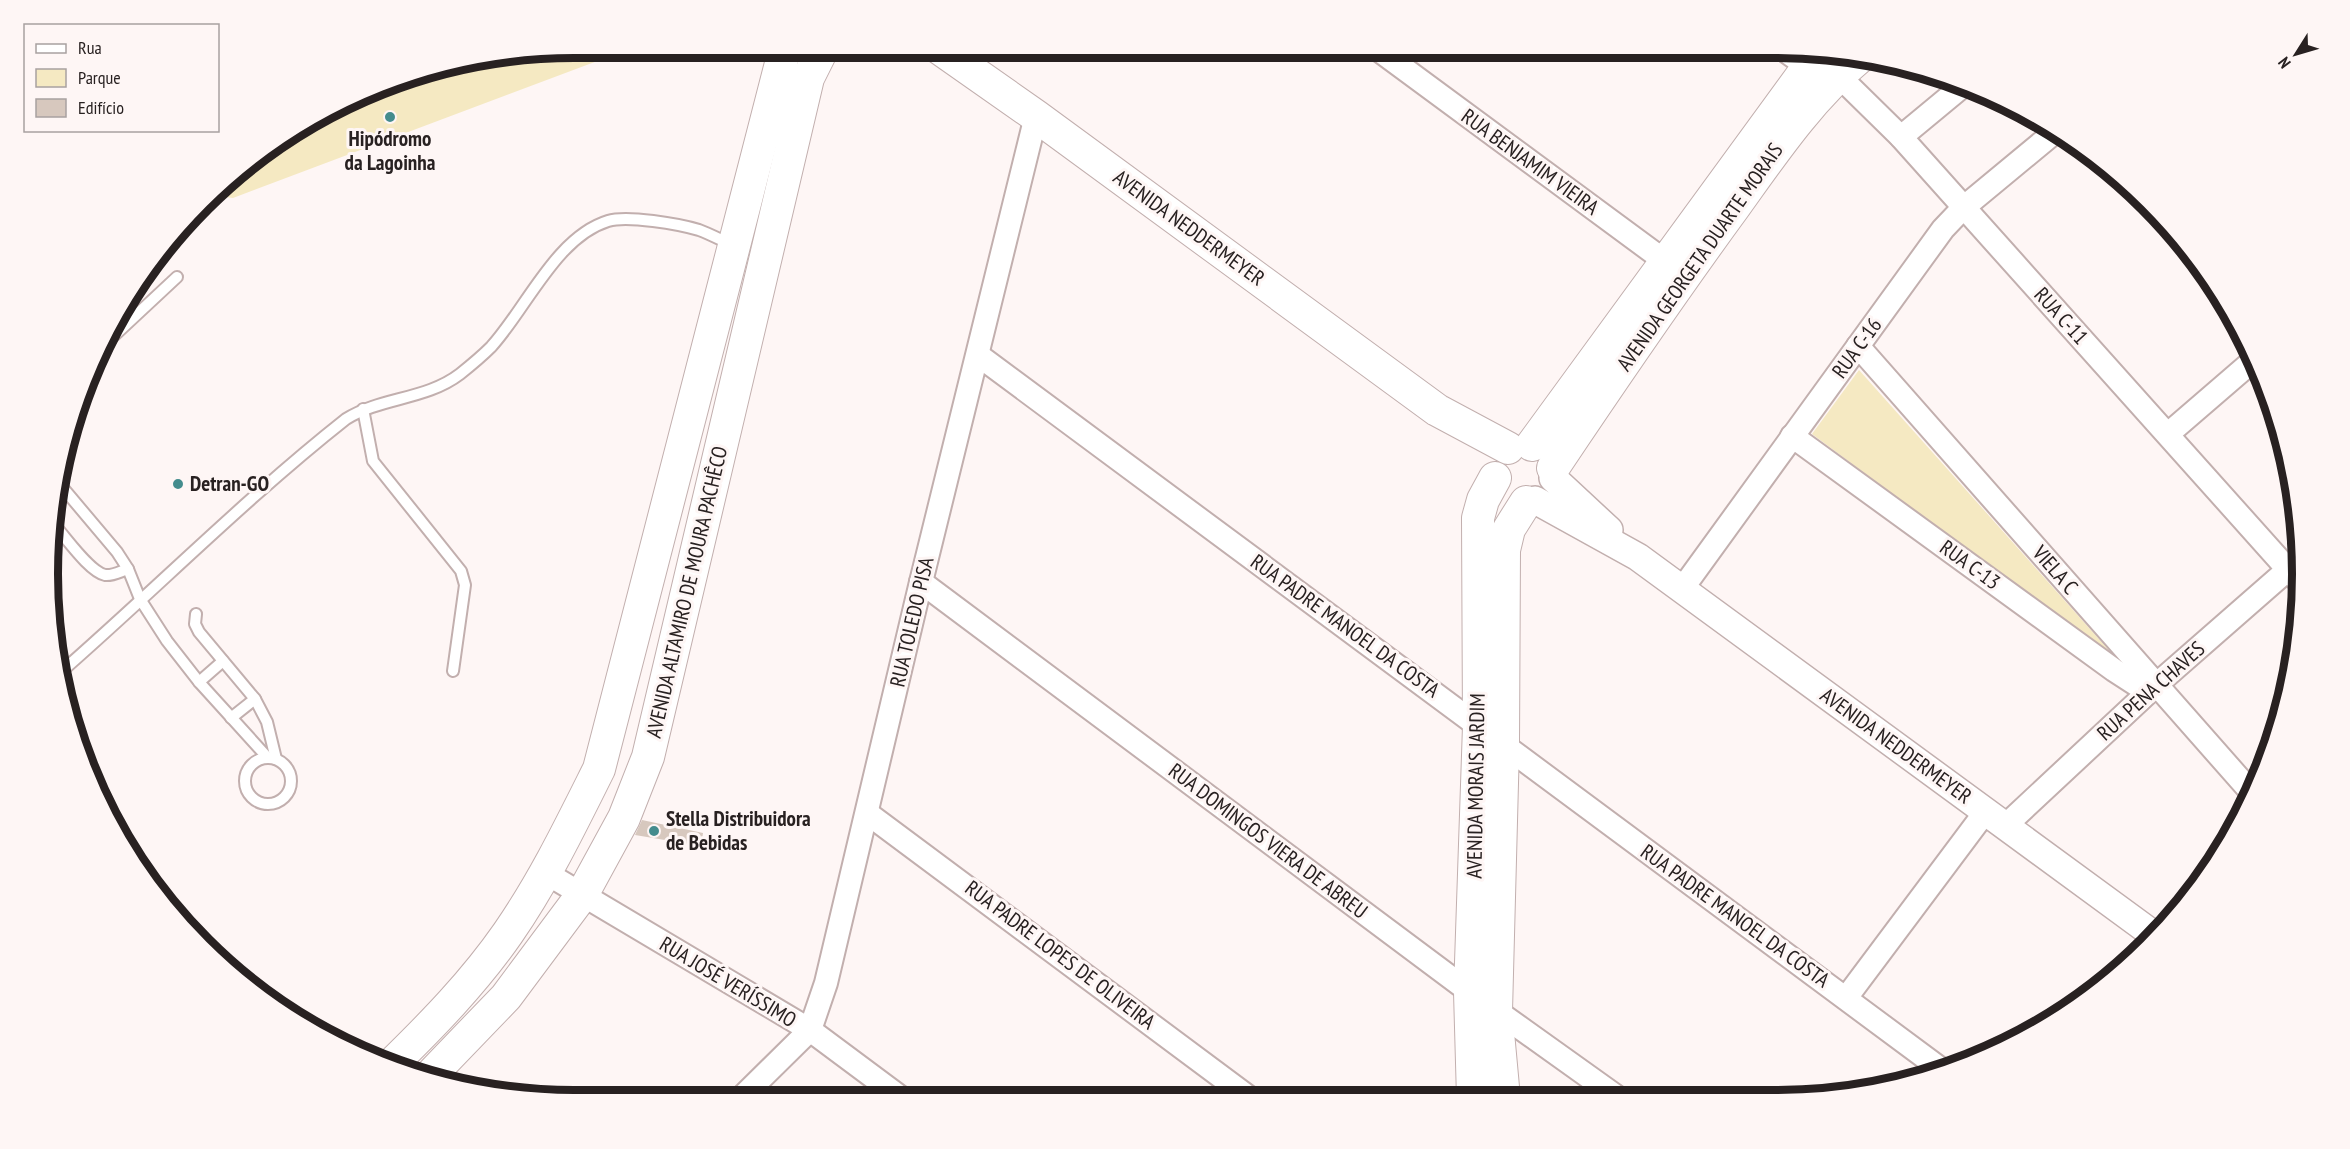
<svg xmlns="http://www.w3.org/2000/svg" width="2350" height="1149" font-family="'PT Sans Narrow',sans-serif">
<rect width="100%" height="100%" fill="#fef6f5"/>
<g fill="#f5e9c2">
<path d="M575,48H752L749,56L600,60L233,198L218,196L254,157L405,76Z"/>
<path d="M1859,370L2123,666L1812,434Z"/>
</g>
<path fill="#d7c8be" d="M642,820L703,833L701,846L635,835Z"/>
<g fill="none" stroke-linecap="round" stroke-linejoin="round">
<defs>
<g id="service">
<path d="M103,346L177,277"/>
<path d="M363,409L373,461L461,571L465,585L453,671"/>
<path d="M58,482L117,552L128,569L140,599L167,641L199,682L268,758"/>
<path d="M56,527C67,539 90,572 105,575C113,576 121,571 128,569"/>
<path d="M196,614L195,624L199,632L255,699L267,722L276,759"/>
<path d="M61,672C157,588 246,498 346,419C381,397 426,400 460,374C470,366 482,356 491,347C526,309 556,237 608,221C627,215 679,224 699,230C710,234 721,240 732,245"/>
<path d="M199,682L223,661"/>
<path d="M231,718L255,699"/>
<circle cx="268" cy="781" r="23"/>
</g>
<g id="minor">
<path d="M1376,48L1677,270"/>
<path d="M1783,49L1808,67L1837,76L1845,82L1901,137L2301,584"/>
<path d="M1901,137L1965,84"/>
<path d="M1858,346L2252,793"/>
<path d="M978,355L1942,1070"/>
<path d="M2168,434L2255,359"/>
<path d="M1792,436L2114,670L2148,692"/>
<path d="M921,582L1470,992L1617,1097"/>
<path d="M1682,589L1943,229L1963,208L2056,131"/>
<path d="M867,813L1251,1099"/>
<path d="M2005,826L2156,685L2300,559"/>
<path d="M546,873L810,1030L904,1100"/>
<path d="M1846,998L1986,811"/>
<path d="M739,1100L810,1030L826,983L921,582L1036,116"/>
</g>
<g id="tertiary">
<path d="M1553,478L1609,530"/>
<path d="M1535,500L1638,557L2154,935"/>
</g>
<g id="secondary">
<path d="M939,48L1036,116L1437,410L1508,448"/>
<path d="M1532,445L1808,67L1825,53"/>
<path d="M1553,468C1612,380 1672,292 1735,206C1773,153 1810,98 1861,56"/>
<path d="M390,1066C432,1025 474,982 508,933C544,881 571,825 599,769L785,48"/>
<path d="M428,1078L506,997L582,895L624,818L648,757L808,78L823,48"/>
<path d="M1473,1098L1470,992L1479,726L1478,518L1483,500L1495,478"/>
<path d="M1504,1098L1496,1011L1503,745L1504,550L1509,529L1526,502"/>
</g>
</defs>
<use href="#service" stroke="#c2afae" stroke-width="14"/>
<use href="#minor" stroke="#c2afae" stroke-width="26"/>
<use href="#tertiary" stroke="#c2afae" stroke-width="30"/>
<use href="#secondary" stroke="#c2afae" stroke-width="34"/>
<use href="#service" stroke="#fff" stroke-width="10"/>
<use href="#minor" stroke="#fff" stroke-width="22"/>
<use href="#tertiary" stroke="#fff" stroke-width="27"/>
<use href="#secondary" stroke="#fff" stroke-width="32"/>
</g>
<g fill="#448c8d" stroke="#fef6f5" stroke-width="2">
<circle cx="390" cy="117" r="6"/>
<circle cx="178" cy="484" r="6"/>
<circle cx="654" cy="831" r="6"/>
</g>
<g text-anchor="middle" stroke-width="6" stroke-linejoin="round" paint-order="stroke">
<g font-size="21" font-weight="bold" fill="#282121" stroke="#fef6f5" text-anchor="start">
<text x="390" y="146" text-anchor="middle">Hipódromo<tspan x="390" dy="24">da Lagoinha</tspan></text>
<text x="190" y="491">Detran-GO</text>
<text x="666" y="826">Stella Distribuidora<tspan x="666" dy="24">de Bebidas</tspan></text>
</g>
<g font-size="21" fill="#282121" stroke="#fef6f5">
<text transform="translate(1530 162) rotate(36)" y="7">RUA BENJAMIM VIEIRA</text>
<text transform="translate(1189 228) rotate(36)" y="7">AVENIDA NEDDERMEYER</text>
<text transform="translate(1700 257) rotate(-55)" y="7">AVENIDA GEORGETA DUARTE MORAIS</text>
<text transform="translate(2061 316) rotate(48)" y="7">RUA C-11</text>
<text transform="translate(1857 348) rotate(-54)" y="7">RUA C-16</text>
<text transform="translate(1970 565) rotate(36)" y="7">RUA C-13</text>
<text transform="translate(2055 570) rotate(49)" y="7">VIELA C</text>
<text transform="translate(687 592) rotate(-77)" y="7">AVENIDA ALTAMIRO DE MOURA PACHÊCO</text>
<text transform="translate(912 622) rotate(-77)" y="7">RUA TOLEDO PISA</text>
<text transform="translate(1345 626) rotate(36)" y="7">RUA PADRE MANOEL DA COSTA</text>
<text transform="translate(2151 691) rotate(-42)" y="7">RUA PENA CHAVES</text>
<text transform="translate(1896 746) rotate(36)" y="7">AVENIDA NEDDERMEYER</text>
<text transform="translate(1476 786) rotate(-89)" y="7">AVENIDA MORAIS JARDIM</text>
<text transform="translate(1268 841) rotate(37)" y="7">RUA DOMINGOS VIERA DE ABREU</text>
<text transform="translate(1735 916) rotate(36)" y="7">RUA PADRE MANOEL DA COSTA</text>
<text transform="translate(1060 955) rotate(37)" y="7">RUA PADRE LOPES DE OLIVEIRA</text>
<text transform="translate(728 982) rotate(31)" y="7">RUA JOSÉ VERÍSSIMO</text>
</g>
</g>
<path d="M0 0H2350V1149H0ZM574 58H1776A516 516 0 0 1 2292 574V574A516 516 0 0 1 1776 1090H574A516 516 0 0 1 58 574V574A516 516 0 0 1 574 58Z" fill="#fef6f5" fill-rule="evenodd"/>
<path fill="none" stroke="#282121" stroke-width="8" d="M574 58H1776A516 516 0 0 1 2292 574V574A516 516 0 0 1 1776 1090H574A516 516 0 0 1 58 574V574A516 516 0 0 1 574 58Z"/>
<rect x="24" y="24" width="195" height="108" fill="#fef6f5" stroke="#a8a1a0" stroke-width="1.5"/>
<rect x="36" y="44" width="30" height="9" fill="#ffffff" stroke="#a8a1a0" stroke-width="1.5"/>
<text x="78" y="54" font-size="18" fill="#282121">Rua</text>
<rect x="36" y="69" width="30" height="18" fill="#f5e9c2" stroke="#a8a1a0" stroke-width="1.5"/>
<text x="78" y="84" font-size="18" fill="#282121">Parque</text>
<rect x="36" y="99" width="30" height="18" fill="#d7c8be" stroke="#a8a1a0" stroke-width="1.5"/>
<text x="78" y="114" font-size="18" fill="#282121">Edifício</text>
<g transform="translate(2296 54) rotate(233)" stroke="#fef6f5" stroke-width="4.5" paint-order="stroke">
<path d="M0-4.5L10 22L0 15L-10 22Z" fill="#282121"/>
<text y="-9" font-size="16" font-weight="bold" text-anchor="middle" fill="#282121">N</text>
</g>
</svg>
